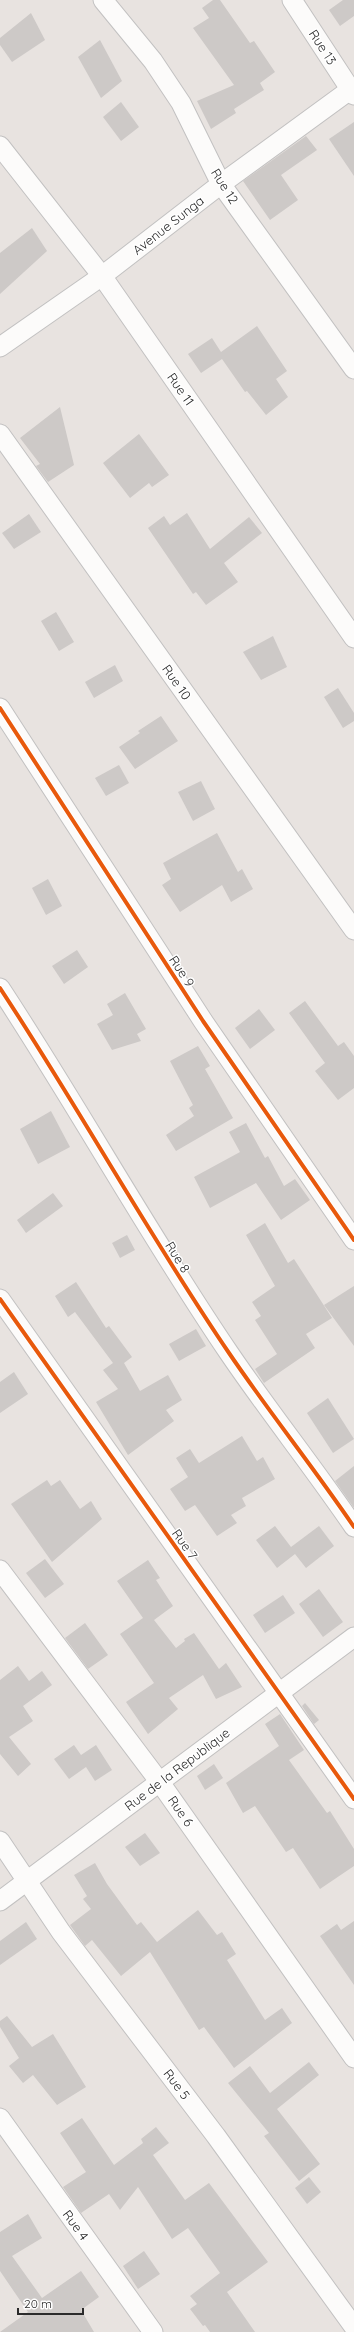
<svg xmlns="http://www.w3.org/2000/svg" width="354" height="2332" font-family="Quicksand,sans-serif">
<rect width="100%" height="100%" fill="#e8e3e0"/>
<g fill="#cdc9c7">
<path d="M213,0H220L250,43L254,41L275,72L260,83L264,90L234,109L236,113L211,129L197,101L234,85L193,28L209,18L202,8Z"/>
<path d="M343,0H354V16L340,26L329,10Z"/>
<path d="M31,13L45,40L12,62L0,45V38Z"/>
<path d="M100,40L122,81L101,98L78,57Z"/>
<path d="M121,102L139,127L121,141L103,117Z"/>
<path d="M354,122V176L329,139Z"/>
<path d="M306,136L317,150L281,175L298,200L270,220L243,181Z"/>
<path d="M32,228L47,251L0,294V253Z"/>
<path d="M257,326L287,371L276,379L288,397L266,415L247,391L245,392L222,359L201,373L188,354L212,338L221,352Z"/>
<path d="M60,407L74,465L48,482L36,466L40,464L20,438Z"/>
<path d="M139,434L169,475L152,487L149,483L130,498L103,463Z"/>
<path d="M187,513L210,549L249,517L262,533L224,563L238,582L206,605L196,592L193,594L148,528L164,516L170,525Z"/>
<path d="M29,514L41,532L14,549L2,533Z"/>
<path d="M56,612L74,642L59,651L41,621Z"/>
<path d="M273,636L287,667L261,680L243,652Z"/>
<path d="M115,665L123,681L94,698L85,682Z"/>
<path d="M338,688L354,713V721L343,728L324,697Z"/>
<path d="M161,716L178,741L135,769L119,747L140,733L138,731Z"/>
<path d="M119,765L129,783L106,796L95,778Z"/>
<path d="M201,781L215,809L193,821L178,792Z"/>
<path d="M217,833L238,872L242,869L253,889L231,902L222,885L180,912L162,885L171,879L163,863Z"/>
<path d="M48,879L62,906L46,915L32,888Z"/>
<path d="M77,950L88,967L64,984L52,966Z"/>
<path d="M125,993L146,1029L137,1034L141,1041L112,1050L97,1024L113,1015L107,1004Z"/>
<path d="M305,1001L338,1046L344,1042L354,1056V1088L338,1100L315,1071L325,1063L289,1013Z"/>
<path d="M259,1009L275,1030L250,1049L235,1028Z"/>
<path d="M198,1046L210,1066L205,1069L233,1118L176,1151L166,1135L194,1116L189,1108L193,1105L170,1061Z"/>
<path d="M51,1111L70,1147L38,1164L20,1129Z"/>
<path d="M246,1123L265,1158L268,1156L284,1186L295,1179L310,1200L281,1220L256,1183L210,1208L194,1177L240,1152L229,1132Z"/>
<path d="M53,1193L63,1206L26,1233L17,1220Z"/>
<path d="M265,1223L288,1263L294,1259L332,1318L306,1334L315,1348L264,1383L255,1369L277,1354L255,1320L261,1316L252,1302L275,1286L246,1235Z"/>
<path d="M127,1235L135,1250L120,1258L112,1243Z"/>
<path d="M76,1282L106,1328L109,1326L132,1357L124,1363L140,1391L168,1375L182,1400L166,1410L174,1421L128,1455L96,1402L118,1389L103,1370L113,1363L75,1312L68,1317L55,1296Z"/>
<path d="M354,1286V1346L324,1305Z"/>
<path d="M196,1329L206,1346L179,1361L169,1344Z"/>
<path d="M14,1372L28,1394L0,1413V1382Z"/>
<path d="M328,1398L354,1439L333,1453L307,1413Z"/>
<path d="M242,1436L257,1461L263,1457L275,1479L242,1498L246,1506L231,1515L237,1523L217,1536L195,1505L185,1511L170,1489L188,1477L176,1458L190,1449L199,1463Z"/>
<path d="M354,1466V1508L335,1481Z"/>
<path d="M47,1480L51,1486L60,1480L80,1509L91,1501L102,1519L52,1562L11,1504Z"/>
<path d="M275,1526L291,1547L319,1526L334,1546L306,1568L295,1554L277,1568L256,1540Z"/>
<path d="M45,1559L64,1584L45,1598L26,1573Z"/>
<path d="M148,1560L160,1578L156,1580L173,1606L154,1620L176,1648L185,1641L184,1639L194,1633L219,1669L226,1663L242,1687L216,1699L203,1675L169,1698L178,1709L148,1734L126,1702L154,1683L120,1634L143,1618L117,1581Z"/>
<path d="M319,1589L343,1622L323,1637L299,1604Z"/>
<path d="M283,1595L295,1613L265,1633L253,1615Z"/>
<path d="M85,1623L108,1655L88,1669L65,1638Z"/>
<path d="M18,1666L29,1681L42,1671L52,1685L23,1706L33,1721L9,1737L31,1764L18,1776L0,1754V1680Z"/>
<path d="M305,1703L319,1720L314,1724L302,1706Z"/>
<path d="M280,1714L304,1750L289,1760L327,1813L330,1811L354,1849V1866L320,1889L293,1848L286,1852L255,1806L243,1813L226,1783L279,1746L265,1724Z"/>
<path d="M74,1745L81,1755L96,1745L112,1770L95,1781L86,1767L69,1779L54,1759Z"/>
<path d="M214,1764L223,1778L205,1790L197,1776Z"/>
<path d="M145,1833L160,1853L140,1866L125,1847Z"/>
<path d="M95,1863L107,1884L137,1925L141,1922L157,1942L198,1910L217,1935L222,1932L236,1954L227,1960L265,2020L282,2008L292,2023L234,2068L204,2027L199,2030L150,1952L121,1976L92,1940L85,1946L70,1925L91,1909L83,1899L87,1896L74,1875Z"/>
<path d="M354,1921V1985L320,1936L337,1924L341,1930Z"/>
<path d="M26,1922L37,1939L0,1965V1941Z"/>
<path d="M7,2016L32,2047L53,2034L86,2087L57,2105L33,2075L23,2083L9,2066L19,2058L0,2027V2021Z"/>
<path d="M309,2062L319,2075L277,2109L320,2164L299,2181L264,2136L269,2133L228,2083L250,2066L270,2093Z"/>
<path d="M82,2118L114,2165L143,2143L141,2139L156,2127L169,2143L153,2155L185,2200L209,2183L268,2262L227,2292L255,2332H210L205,2325L203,2326L190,2309L197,2304L190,2296L220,2273L188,2228L172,2239L138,2187L120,2210L109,2194L81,2213L63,2187L86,2172L60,2133Z"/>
<path d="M309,2177L321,2192L307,2204L295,2188Z"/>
<path d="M28,2214L42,2238L12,2256L42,2298L81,2271L99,2297L81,2310L94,2332H0L28,2312L0,2271V2232Z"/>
<path d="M144,2251L160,2274L138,2289L123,2266Z"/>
</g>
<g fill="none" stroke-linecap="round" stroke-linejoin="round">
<defs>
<g id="minor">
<path d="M103,0L153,61L181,103L221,184L354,369"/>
<path d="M292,0L354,95"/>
<path d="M0,146L102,276L354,638"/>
<path d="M0,347L102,276L221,184L354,87"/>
<path d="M0,434L354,930"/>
<path d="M0,708L203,1021L354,1240"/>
<path d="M0,988C79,1108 148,1234 229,1353C269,1412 314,1468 354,1527"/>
<path d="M0,1299L354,1799"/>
<path d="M0,1570L159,1781L354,2058"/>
<path d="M0,1841L61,1932L216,2136L354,2327"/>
<path d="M0,1901L354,1637"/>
<path d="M0,2118L153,2332"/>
</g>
</defs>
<use href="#minor" stroke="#c2c1c1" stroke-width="21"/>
<use href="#minor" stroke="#fcfbfa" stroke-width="19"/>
<defs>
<g id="cycleway">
<path d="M0,708L203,1021L354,1240"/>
<path d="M0,988C79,1108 148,1234 229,1353C269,1412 314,1468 354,1527"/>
<path d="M0,1299L354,1799"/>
</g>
</defs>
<use href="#cycleway" stroke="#fff" stroke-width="6"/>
<use href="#cycleway" stroke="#e8590c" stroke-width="4"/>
</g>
<g text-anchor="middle" stroke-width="3" stroke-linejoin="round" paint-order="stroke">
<g font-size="13" fill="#2a2a2a" stroke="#fff">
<text transform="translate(323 47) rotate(57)" y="5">Rue 13</text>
<text transform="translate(225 186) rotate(58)" y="5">Rue 12</text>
<text transform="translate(168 225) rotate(-38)" y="5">Avenue Sunga</text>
<text transform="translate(181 389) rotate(55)" y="5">Rue 11</text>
<text transform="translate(177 682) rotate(55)" y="5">Rue 10</text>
<text transform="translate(182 971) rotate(57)" y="5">Rue 9</text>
<text transform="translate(178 1257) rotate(58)" y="5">Rue 8</text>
<text transform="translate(185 1544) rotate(55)" y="5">Rue 7</text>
<text transform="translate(177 1769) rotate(-37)" y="5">Rue de la Republique</text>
<text transform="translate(181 1811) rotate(55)" y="5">Rue 6</text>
<text transform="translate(177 2084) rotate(53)" y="5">Rue 5</text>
<text transform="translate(76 2225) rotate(54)" y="5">Rue 4</text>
</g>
</g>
<path d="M18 2308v6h65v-6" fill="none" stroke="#2a2a2a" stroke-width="2"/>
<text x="24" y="2308" font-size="12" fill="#2a2a2a" stroke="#ffffff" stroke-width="3" paint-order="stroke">20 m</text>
</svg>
